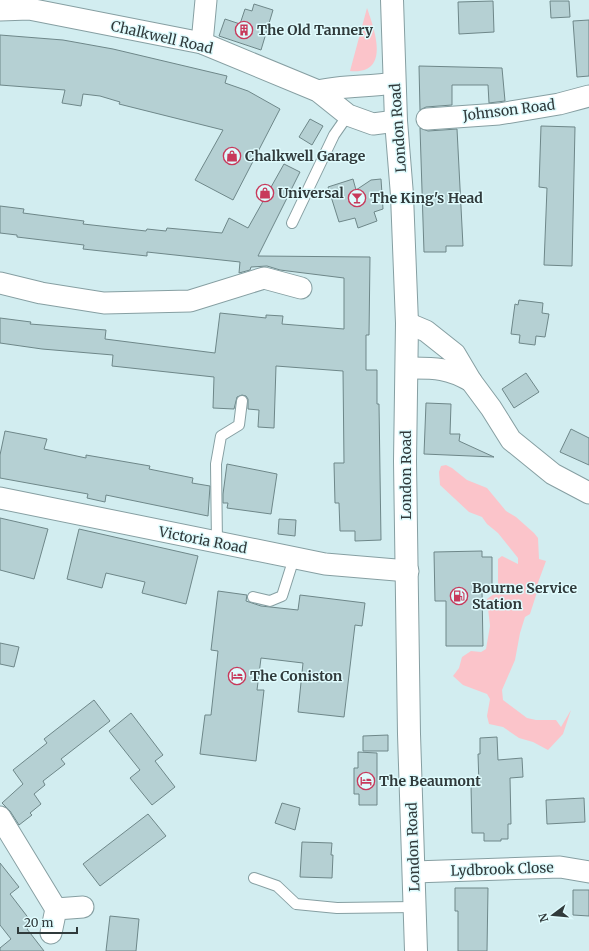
<svg xmlns="http://www.w3.org/2000/svg" width="589" height="951" font-family="Merriweather,serif">
<rect width="100%" height="100%" fill="#d2edf0"/>
<g fill="#fbc4ca">
<path d="M367,8C375,31 391,75 350,71Z"/>
<path d="M446,465L452,468L467,480L487,488L506,511L516,517L534,533L538,538L539,559L546,561L536,588L538,589L530,614L525,617L520,633L515,660L502,690L503,700L527,718L536,720H556L561,727L571,710L563,734L548,750L533,742L519,738L503,727L489,724L487,716L490,699L487,694L463,685L453,676L459,668L462,657L471,651L481,652L486,649L490,626L487,599L498,591V559L502,556L518,564V558L498,533L487,524L482,517L469,512L440,485L439,472L441,466Z"/>
</g>
<g fill="#b5d0d3" stroke="#6e8789">
<path d="M493,1L494,32L459,34L458,2Z"/>
<path d="M550,1H569L570,17L551,18Z"/>
<path d="M254,4L273,10L261,50L219,36L225,19L240,24L245,9L252,11Z"/>
<path d="M589,20V76L577,77L573,21Z"/>
<path d="M0,35L63,40L113,49L227,76L225,83L248,91L280,109L233,200L195,180L223,130L119,104L120,102L100,96L83,94L81,106L62,103L65,90L0,85Z"/>
<path d="M419,66L502,68L505,101L489,103L488,85H452V105L426,107L420,110Z"/>
<path d="M310,119L323,126L312,145L299,137Z"/>
<path d="M541,126L575,127L572,266L544,265L547,188L539,187Z"/>
<path d="M420,128L428,131L457,129L463,246H446V252H424Z"/>
<path d="M284,164L300,172L258,256L370,257L369,335H366V370H377V404H379L381,540L355,541V531H340L339,503H335L334,463H344L343,371L276,366L274,428L258,427L259,410L248,409V399L246,396L242,395L237,397L234,409L213,408L214,377L112,366L113,355L42,349L0,343V318L31,322L30,324L106,330L105,339L215,353L220,313L266,318V315L283,316L282,324L344,329V278L280,270L267,266L251,267L250,270L239,273L240,262L147,252V256L83,249L84,245L17,237V235L0,233V206L24,209L23,213L84,221L83,224L146,231L147,229L166,231L167,228L222,233L229,218L248,228Z"/>
<path d="M353,179L356,190L371,180L381,179L383,209L374,212L377,221L358,228L355,218L339,222L328,187Z"/>
<path d="M519,300L543,303L542,313L549,314L545,337L536,336L535,345L519,343L520,335L511,334L515,304L518,305Z"/>
<path d="M526,373L539,392L514,408L502,389Z"/>
<path d="M426,403L451,404L450,434H460L459,441L494,457L424,454Z"/>
<path d="M571,429L589,438V465L560,452Z"/>
<path d="M5,431L47,439L44,449L86,458V455L150,466L149,469L193,478L192,483L210,486L208,516L106,495L105,502L87,498L88,494L0,478V455Z"/>
<path d="M227,464L277,474L271,514L227,508L228,503H223V494Z"/>
<path d="M0,518L48,529L34,579L0,570Z"/>
<path d="M279,519L296,520L295,536L278,534Z"/>
<path d="M79,529L198,556L186,604L142,593L145,582L106,573L102,588L67,579Z"/>
<path d="M482,551V557H492V592H482L483,646H446V601H435L434,552Z"/>
<path d="M218,591L247,595L246,601L261,606L298,610L300,595L365,603L362,626L355,625L344,717L298,712L303,663L261,658L257,690H264L256,761L200,754L205,715H211L218,651L211,650Z"/>
<path d="M0,643L19,647L14,667L0,664Z"/>
<path d="M94,700L110,721L61,759L65,764L43,781L45,785L34,794L41,804L30,813L32,815L19,825L10,811L2,803L23,784L13,770L47,743L44,739Z"/>
<path d="M131,713L163,755L155,761L175,787L152,805L130,778L140,770L109,731Z"/>
<path d="M388,735V751H363V736Z"/>
<path d="M497,737L498,760L522,758L523,777L510,778L511,824H508V839H501V841H484V833H472L471,785H479L478,754H480V738Z"/>
<path d="M358,752L377,753V805H359V794H354V768H358Z"/>
<path d="M584,798L585,822L547,824L546,800Z"/>
<path d="M282,803L300,808L295,830L275,823Z"/>
<path d="M148,814L166,836L100,886L83,864Z"/>
<path d="M302,842L332,843L331,855H333L332,878L300,877Z"/>
<path d="M0,863L19,887L10,894L33,924L27,929L44,951H0V948L11,939L0,925Z"/>
<path d="M455,888H488L487,951H458V911H455Z"/>
<path d="M573,890H589V916L573,915Z"/>
<path d="M110,916L139,919L136,951H106Z"/>
</g>
<g fill="none" stroke-linecap="round" stroke-linejoin="round">
<defs>
<g id="lane">
<path d="M292,223L334,135L348,115"/>
<path d="M217,543L216,464L221,436L239,425L242,401"/>
<path d="M253,597L270,601L282,596L294,558"/>
<path d="M254,878L277,886L296,904L337,908L415,907"/>
</g>
<g id="street">
<path d="M0,10L29,9L202,43L318,91L348,115L373,124L396,121"/>
<path d="M202,43L206,0"/>
<path d="M318,91C342,85 369,87 394,83"/>
<path d="M427,119L499,114L559,104L589,96"/>
<path d="M0,283L41,293L104,303L190,301L264,278L301,288"/>
<path d="M407,323L426,331L455,354L471,381L491,408L511,440L553,474L589,493"/>
<path d="M407,368C433,368 447,367 471,381"/>
<path d="M0,498L325,564L408,571"/>
<path d="M0,817L56,909"/>
<path d="M414,872L560,867L589,872"/>
<path d="M51,933L56,909L83,907"/>
</g>
<path id="primary" d="M392,0L396,121L402,195L407,323L405,461L409,734L416,951"/>
</defs>
<use href="#lane" stroke="#869fa2" stroke-width="12"/>
<use href="#street" stroke="#869fa2" stroke-width="23"/>
<use href="#primary" stroke="#869fa2" stroke-width="24"/>
<use href="#lane" stroke="#fff" stroke-width="10"/>
<use href="#street" stroke="#fff" stroke-width="21"/>
<use href="#primary" stroke="#fff" stroke-width="22"/>
</g>
<defs>
<symbol id="building-ring" viewBox="-11 -11 22 22"><circle r="9.5" fill="#dffbfd" stroke="#c8395b" stroke-width="1.5"/><path d="M-4-6H4V6H1V3H-1V6H-4ZM-2.5-4.3h1.7v1.8h-1.7ZM.8-4.3h1.7v1.8H.8ZM-2.5-1h1.7V.8h-1.7ZM.8-1h1.7V.8H.8Z" fill="#c8395b"/></symbol>
<symbol id="shop-ring" viewBox="-11 -11 22 22"><circle r="9.5" fill="#dffbfd" stroke="#c8395b" stroke-width="1.5"/><path d="M-5-2.5h2.3a2.7 3.5 0 0 1 5.4 0H5L5.5 6h-11ZM-1.5-2.5h3a1.5 2.3 0 0 0-3 0Z" fill="#c8395b"/></symbol>
<symbol id="bar-ring" viewBox="-11 -11 22 22"><circle r="9.5" fill="#dffbfd" stroke="#c8395b" stroke-width="1.5"/><path d="M-6-5H6L.8 .8V4.5H3.5V6h-7V4.5H-.8V.8Z" fill="#c8395b"/></symbol>
<symbol id="fuel-ring" viewBox="-11 -11 22 22"><circle r="9.5" fill="#dffbfd" stroke="#c8395b" stroke-width="1.5"/><path d="M-5.5-6h7V0h2V4h1.3V-2.5L3-4.5l.8-.8L6-3V5H2.5V1h-1V6h-7ZM-4.2-4.7v3.2H.2V-4.7Z" fill="#c8395b"/></symbol>
<symbol id="hotel-ring" viewBox="-11 -11 22 22"><circle r="9.5" fill="#dffbfd" stroke="#c8395b" stroke-width="1.5"/><path d="M-6-4.5h1.5V1H6V5H4.5V3h-9V5H-6ZM-4 0a1.8 1.8 0 1 1 3.6 0ZM.5 0V-2.5h3Q6-2.5 6 0Z" fill="#c8395b"/></symbol>
</defs>
<g fill-rule="evenodd">
<use href="#building-ring" x="234" y="20" width="20" height="20"/>
<use href="#shop-ring" x="222" y="146" width="20" height="20"/>
<use href="#shop-ring" x="255" y="183" width="20" height="20"/>
<use href="#bar-ring" x="347" y="188" width="20" height="20"/>
<use href="#fuel-ring" x="449" y="586" width="20" height="20"/>
<use href="#hotel-ring" x="227" y="666" width="20" height="20"/>
<use href="#hotel-ring" x="356" y="771" width="20" height="20"/>
</g>
<g text-anchor="middle" stroke-width="3" stroke-linejoin="round" paint-order="stroke">
<g font-size="14" font-weight="bold" fill="#303a3b" stroke="#dffbfd" text-anchor="start">
<text x="257" y="35">The Old Tannery</text>
<text x="245" y="161">Chalkwell Garage</text>
<text x="278" y="198">Universal</text>
<text x="370" y="203">The King's Head</text>
<text x="472" y="593">Bourne Service<tspan x="472" dy="16">Station</tspan></text>
<text x="250" y="681">The Coniston</text>
<text x="379" y="786">The Beaumont</text>
</g>
<g font-size="14" fill="#303a3b" stroke="#dffbfd">
<text transform="translate(162 37) rotate(13)" y="5">Chalkwell Road</text>
<text transform="translate(509 110) rotate(-7)" y="5">Johnson Road</text>
<text transform="translate(398 128) rotate(-94)" y="5">London Road</text>
<text transform="translate(406 475) rotate(-90)" y="5">London Road</text>
<text transform="translate(203 540) rotate(11)" y="5">Victoria Road</text>
<text transform="translate(413 847) rotate(-92)" y="5">London Road</text>
<text transform="translate(502 869) rotate(-2)" y="5">Lydbrook Close</text>
</g>
</g>
<g transform="translate(553 915) rotate(254)" stroke="#dffbfd" stroke-width="3" paint-order="stroke">
<path d="M0-3L7 15L0 10L-7 15Z" fill="#303a3b"/>
<text y="-6" font-size="11" font-weight="bold" text-anchor="middle" fill="#303a3b">N</text>
</g>
<path d="M18 927v6h59v-6" fill="none" stroke="#303a3b" stroke-width="2"/>
<text x="24" y="927" font-size="12" fill="#303a3b" stroke="#dffbfd" stroke-width="3" paint-order="stroke">20 m</text>
</svg>
